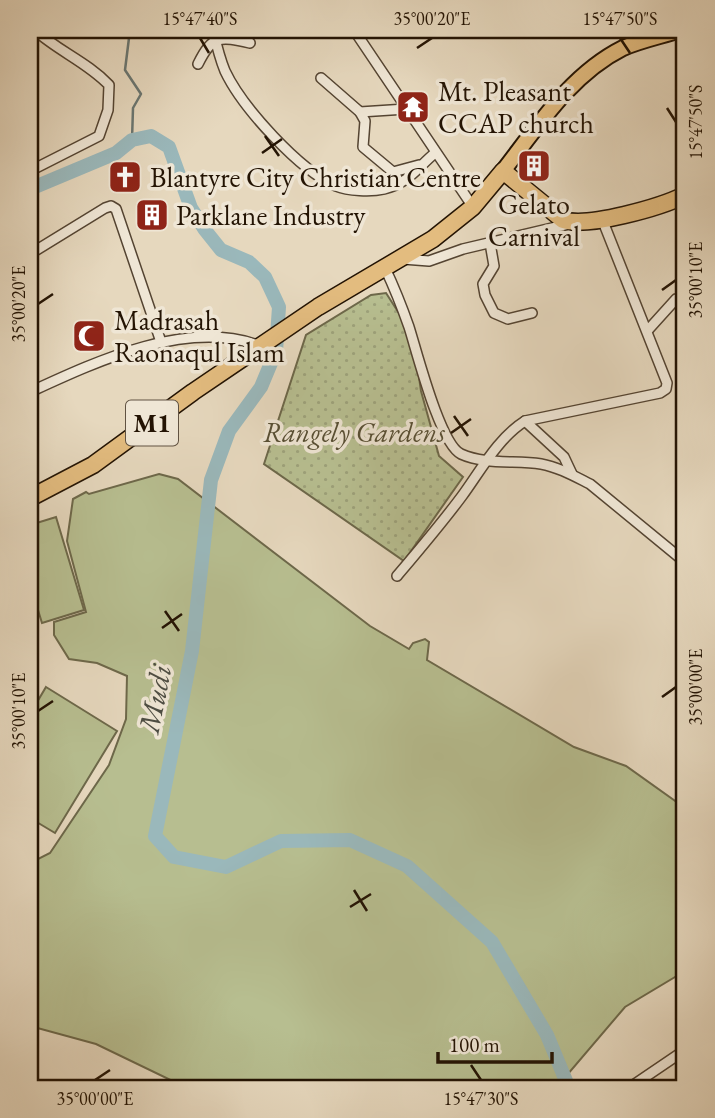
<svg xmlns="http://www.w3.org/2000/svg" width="715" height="1118" font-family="'EB Garamond',serif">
<defs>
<pattern id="park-dots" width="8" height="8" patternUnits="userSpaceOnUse" patternTransform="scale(1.75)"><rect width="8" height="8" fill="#b7be90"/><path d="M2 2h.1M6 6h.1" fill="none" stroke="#9da27b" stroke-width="1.8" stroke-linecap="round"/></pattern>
</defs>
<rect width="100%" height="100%" fill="#e6d8be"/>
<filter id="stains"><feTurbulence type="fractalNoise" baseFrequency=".00286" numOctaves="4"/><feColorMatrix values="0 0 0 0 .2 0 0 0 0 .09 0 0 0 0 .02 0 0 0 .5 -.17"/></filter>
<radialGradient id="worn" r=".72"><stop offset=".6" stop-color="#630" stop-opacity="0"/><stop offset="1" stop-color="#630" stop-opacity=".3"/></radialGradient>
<g fill="#b7be90" stroke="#6d684a" stroke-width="2">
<path d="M159,474L178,479L370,626L409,649L413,643L425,639L429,642L427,660L574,747L626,766L685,808V971L625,1007L556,1088H187L96,1044L30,1026V863L50,853L109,765L126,719L127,676L97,663L69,659L54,635V622L86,612L67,541L73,499L86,492L89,494Z"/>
<path d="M56,517L84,610L42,623L30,584V525Z"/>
<path d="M46,687L117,731L55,833L30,818V714Z"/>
</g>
<path fill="url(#park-dots)" stroke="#6d684a" stroke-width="2" d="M386,293L413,335L421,391L439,456L463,477L404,561L264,464L306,335L371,295Z"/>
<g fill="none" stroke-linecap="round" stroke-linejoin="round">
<path stroke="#6a7671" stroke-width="2.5" d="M130,30L125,70L141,94L133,108L132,140"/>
<path stroke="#9ab8bb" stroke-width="14" d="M30,189L116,153L132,140L151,136L169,147L191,208L205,230L221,250L249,262L265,277L279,307L276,351L261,387L229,431L211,480L192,651L155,836L174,857L226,867L281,841L350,840L407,866L492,942L547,1035L569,1088"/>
<defs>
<g id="street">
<path d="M213,30C216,43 220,59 225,71C242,107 299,170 336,186C348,191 371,192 384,189C409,183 417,168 435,153"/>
<path d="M280,30L282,33L296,30"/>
<path d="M304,30L322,33"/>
<path d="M354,30L473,207"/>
<path d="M198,64C212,35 220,36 250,43"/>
<path d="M321,78L360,112L406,109"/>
<path d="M360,112L365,121L363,147L393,172L419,165"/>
<path d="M30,171L99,136L108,110L109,85C87,62 58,51 35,30"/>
<path d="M490,243L494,266L483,284L485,295L494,313L508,319L532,313"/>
<path d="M30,254L105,208L111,206L116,209L161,342"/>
<path d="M403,259L429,261L463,249L569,224"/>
<path d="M385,268C394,287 402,307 409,327C417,352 440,444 461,454C485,465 516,460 541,464C558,467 574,476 590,484L685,562"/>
<path d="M648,330L676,299L685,298"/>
<path d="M30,392C95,362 188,318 260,346"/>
<path d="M525,421L564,457L572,474"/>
<path d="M397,576C419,550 442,523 462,496C481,470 498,438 525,421L660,393L666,389L667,383L602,219"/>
<path d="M629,1088L685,1050"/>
</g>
<path id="primary" d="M503,171C538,126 571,74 623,48C641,40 662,36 680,30"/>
<path id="highway" d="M30,498L93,465L193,392L318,307L433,239L473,207L503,171L563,220C588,228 661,207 685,195"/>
</defs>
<use href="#street" stroke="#544432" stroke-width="12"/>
<use href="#primary" stroke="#231303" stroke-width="18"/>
<use href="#highway" stroke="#231303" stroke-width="19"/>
<use href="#street" stroke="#efe6d5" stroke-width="9"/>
<use href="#primary" stroke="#e3bc7f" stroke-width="14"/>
<use href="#highway" stroke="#e3bc7f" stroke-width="16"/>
</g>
<path fill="none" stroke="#231303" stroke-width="2.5" d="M200,38L209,53M620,38L630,53M417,48L432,38M667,108L676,122M265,136L279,156M262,153L282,139M662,290L676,280M38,304L53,294M454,416L468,436M451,433L471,419M165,611L179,631M162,628L182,614M662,697L676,687M38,711L53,701M354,890L367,911M350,907L371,894M471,1065L481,1080M95,1080L110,1070"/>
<defs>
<symbol id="temple-square" viewBox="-11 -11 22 22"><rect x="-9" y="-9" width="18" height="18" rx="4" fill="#8f2418" stroke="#efe6d5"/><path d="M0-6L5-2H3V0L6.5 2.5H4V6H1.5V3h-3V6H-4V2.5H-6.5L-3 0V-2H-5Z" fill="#fff"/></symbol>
<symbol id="building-square" viewBox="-11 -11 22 22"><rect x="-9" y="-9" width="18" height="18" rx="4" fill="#8f2418" stroke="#efe6d5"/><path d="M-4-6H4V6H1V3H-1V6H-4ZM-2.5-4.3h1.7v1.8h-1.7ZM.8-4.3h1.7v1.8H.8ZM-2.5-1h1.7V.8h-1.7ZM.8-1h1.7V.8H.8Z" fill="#fff"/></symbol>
<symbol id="church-square" viewBox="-11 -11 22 22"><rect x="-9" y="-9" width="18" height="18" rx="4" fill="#8f2418" stroke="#efe6d5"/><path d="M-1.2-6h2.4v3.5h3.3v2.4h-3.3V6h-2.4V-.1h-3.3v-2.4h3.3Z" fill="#fff"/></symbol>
<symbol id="mosque-square" viewBox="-11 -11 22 22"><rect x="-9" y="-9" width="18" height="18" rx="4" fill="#8f2418" stroke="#efe6d5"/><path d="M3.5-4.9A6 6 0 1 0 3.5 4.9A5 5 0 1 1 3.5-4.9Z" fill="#fff"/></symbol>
</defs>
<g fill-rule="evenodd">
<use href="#temple-square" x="394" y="88" width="38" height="38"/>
<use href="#building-square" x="515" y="147" width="38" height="38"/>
<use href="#church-square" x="106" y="158" width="38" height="38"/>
<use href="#building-square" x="133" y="196" width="38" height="38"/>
<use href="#mosque-square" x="70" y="317" width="38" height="38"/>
</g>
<g text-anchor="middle" stroke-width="7" stroke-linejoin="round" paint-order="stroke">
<rect fill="#efe6d5" stroke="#605242" stroke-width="2" x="126" y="400.5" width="52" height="45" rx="5"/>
<g font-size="26" font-weight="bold" fill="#231303">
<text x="152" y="432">M1</text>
</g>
<g font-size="28" fill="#231303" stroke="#efe6d5" text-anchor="start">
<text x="438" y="101">Mt. Pleasant<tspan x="438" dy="32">CCAP church</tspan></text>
<text x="150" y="187">Blantyre City Christian Centre</text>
<text x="534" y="214" text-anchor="middle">Gelato<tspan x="534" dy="32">Carnival</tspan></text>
<text x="176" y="225">Parklane Industry</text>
<text x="114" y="330">Madrasah<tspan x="114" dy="32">Raonaqul Islam</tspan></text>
</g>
<g font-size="28" font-style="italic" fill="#574f34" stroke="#efe6d5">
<text x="354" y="442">Rangely Gardens</text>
</g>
<g font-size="30" font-style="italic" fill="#4d4d43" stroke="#efe6d5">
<text transform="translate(155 699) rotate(-79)" y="10">Mudi</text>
</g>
</g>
<rect width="715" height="1118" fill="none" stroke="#e6d8be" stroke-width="77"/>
<path d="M438 1052v10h114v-10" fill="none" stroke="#231303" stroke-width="3.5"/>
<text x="449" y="1052" font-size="21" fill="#231303" stroke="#efe6d5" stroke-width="5" paint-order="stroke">100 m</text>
<rect x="38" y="38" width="638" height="1042" fill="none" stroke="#231303" stroke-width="2.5"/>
<g font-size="18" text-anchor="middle" fill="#231303">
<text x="200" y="25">15°47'40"S</text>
<text x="432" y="25">35°00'20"E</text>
<text x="620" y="25">15°47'50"S</text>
<text transform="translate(696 122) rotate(-90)" y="6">15°47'50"S</text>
<text transform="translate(696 280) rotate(-90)" y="6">35°00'10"E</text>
<text transform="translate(19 304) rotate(-90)" y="6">35°00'20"E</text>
<text transform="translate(696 687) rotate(-90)" y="6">35°00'00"E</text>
<text transform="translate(19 711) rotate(-90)" y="6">35°00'10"E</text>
<text x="95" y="1105">35°00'00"E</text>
<text x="481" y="1105">15°47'30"S</text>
</g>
<rect width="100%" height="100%" filter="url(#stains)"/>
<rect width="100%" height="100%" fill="url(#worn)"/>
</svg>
